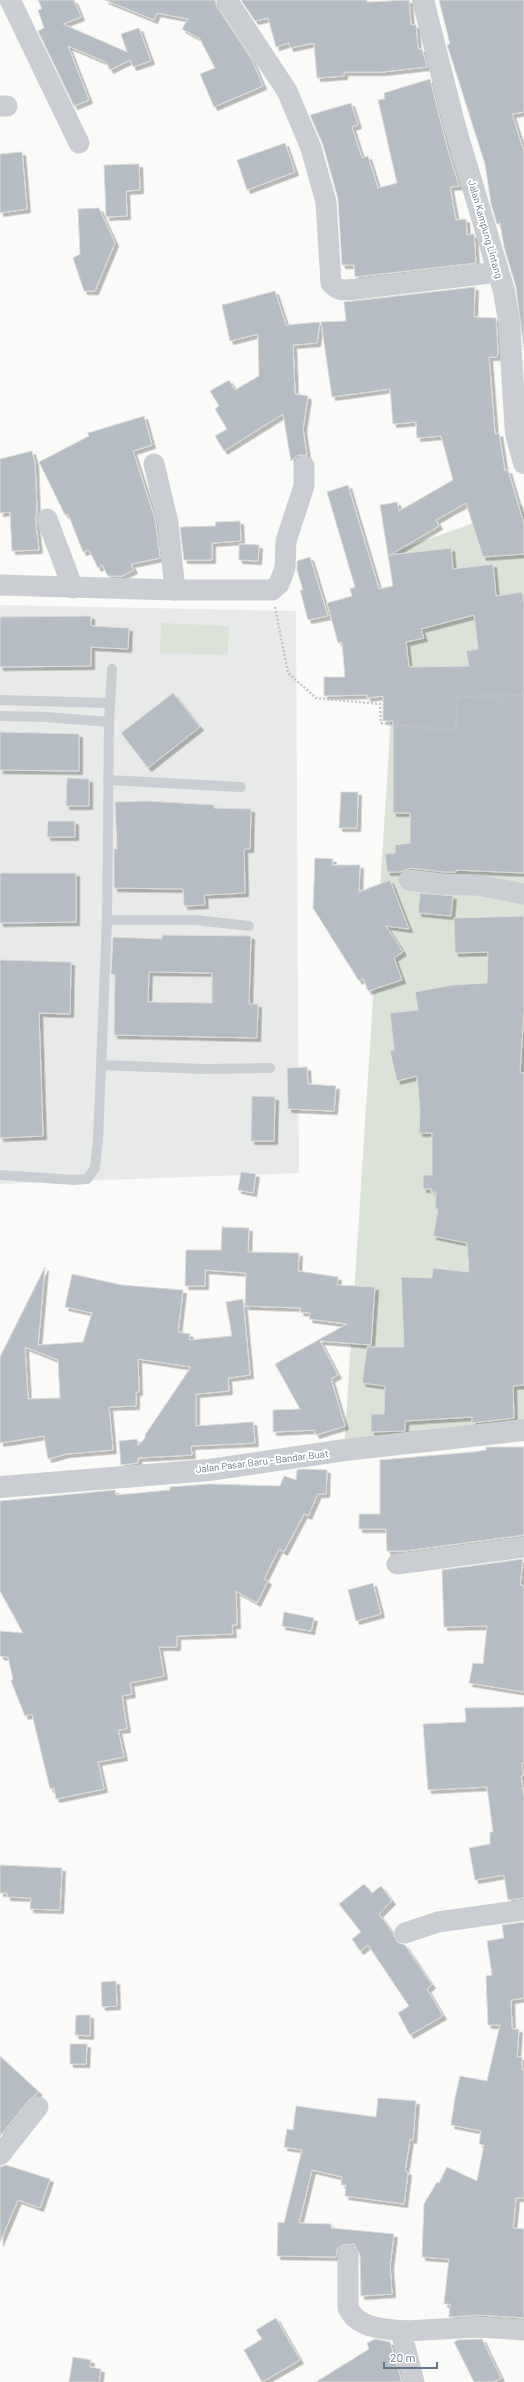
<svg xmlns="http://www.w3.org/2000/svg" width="524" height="2382" font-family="Barlow,sans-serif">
<defs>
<filter id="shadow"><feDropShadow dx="3.5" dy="3.5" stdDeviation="0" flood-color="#0004"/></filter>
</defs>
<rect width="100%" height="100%" fill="#fafaf8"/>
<path fill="#e8e9e9" d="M0,605L296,611L299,1173L0,1184Z"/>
<g fill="#dbe3d8">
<path d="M524,505V1437L344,1451L392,702V552Z"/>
<path d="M161,623L229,626L228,655L160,653Z"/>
</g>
<g fill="#b5bcc3" stroke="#dcdcda" fill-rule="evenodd" filter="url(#shadow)">
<path d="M38,0H74L81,17L63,24L127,52L121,34L139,28L151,61L133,67L130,60L110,70L106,62L68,46L89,100L74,106L38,31L44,28L38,10L42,9Z"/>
<path d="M105,0H215L217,7L252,60L263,86L214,107L200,74L215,68L200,39L182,29L188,19L157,13L154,20Z"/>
<path d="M241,0H367V2L409,0L411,25H416L418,49H422L427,67L382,72H344V76L317,78L314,43L290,48L289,43L276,47L268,18L255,21Z"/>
<path d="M439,0H524V112L512,114L524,152V351L516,287L504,247L500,223L497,224L491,204L485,164L450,54L447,45L450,44Z"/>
<path d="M430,79L447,147L459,186L450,187L456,220L466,219L467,235L474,234L476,263L355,277L354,265H342L338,199L323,145L310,115L351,103L358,125L352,127L362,158L368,156L378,188L397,183L378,100L385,99L384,93Z"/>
<path d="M285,143L295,172L247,190L237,160Z"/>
<path d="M22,152L27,209L0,213V154Z"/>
<path d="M139,164L140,190L126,191L127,216L106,217L104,165Z"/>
<path d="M99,208L115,243L95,291H84L73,258L80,254L78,209Z"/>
<path d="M475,287L474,317L496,318L498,352L497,357H489L495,434L499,433L505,471L508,470L524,524V554L483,557L466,503L436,520L439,526L390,555L451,548L453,569L493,564L496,596L522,592L524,603V873L456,870V872H444L410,868L400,872H387L385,854L395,853V845L410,843V813H393V721H383V696L367,698V695L324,696V677H345L342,642L338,643L327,603L352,596L350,589L355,587L327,492L348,485L379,589L393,586L380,505L397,502L399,511L453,480L441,436L417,438L416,422L393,424L390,389L332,397L321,322L346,321L344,302ZM474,615L478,649L466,651L469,666L409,667L406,642L424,638L421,629Z"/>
<path d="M275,291L286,325L320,322L317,343L293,345L295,394L308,396L303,429L307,455H298L291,461L283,414L224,451L215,436L227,429L215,409L219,406L210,391L229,380L235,390L259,376L258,334L230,341L222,305Z"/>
<path d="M144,416L152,445L133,451L155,519L160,558L131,564L134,570L122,576H108L102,565L98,568L89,550L83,552L68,514L65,515L39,462L89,436L88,433Z"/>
<path d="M32,451L35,463L37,512L35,517L39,550L12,551L10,512L0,513V459Z"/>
<path d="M240,521L241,541L212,543V560H184L180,527L216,526L215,522Z"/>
<path d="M239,544L259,545L258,561L239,560Z"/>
<path d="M310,557L328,616L308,620L300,590H303L297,570V561Z"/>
<path d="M91,616V626L129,628L128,649L91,647V666L0,667V617Z"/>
<path d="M173,693L200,727L148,768L121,733Z"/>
<path d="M0,732L79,734V771L0,770Z"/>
<path d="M67,778L89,779V806H66Z"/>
<path d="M341,792H358L357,828H339Z"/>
<path d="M147,801L214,805V808L251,809L250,849H244L245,893L204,895L205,905L184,906L183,889L114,888V849H117L115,802Z"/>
<path d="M48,821H75V837H47Z"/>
<path d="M315,858L333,859L332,865H360L359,892L390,880L409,929L386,926L403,952L394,958L402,980L368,991L363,978L359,981L313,908Z"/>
<path d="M0,873H76V922L0,923Z"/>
<path d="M420,893L453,896L451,916L418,913Z"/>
<path d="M524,916V1010L520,1073H524V1385L513,1386L514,1418L472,1423V1417L405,1421V1431L371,1432V1414H384L385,1386L362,1383L367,1347H404L401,1277L432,1278L433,1268L469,1272L467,1243L433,1236L438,1209H435L436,1192H431L432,1189H423V1175H432V1133H419L420,1111L417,1076L397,1081L390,1051L394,1050L390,1013L418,1010L415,992L452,985L487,983L488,952L455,953L454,918Z"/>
<path d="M162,935L251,936L249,1004H258L257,1038L114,1035L115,975L111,974L113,937L162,939ZM149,972L212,973V1003L148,1002Z"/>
<path d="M0,960L71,962L70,1014L39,1013L43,1136L0,1138Z"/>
<path d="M307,1067L308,1084L336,1086L334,1111L288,1109L287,1068Z"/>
<path d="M252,1096L275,1097L274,1141H251Z"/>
<path d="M241,1172L256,1174L253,1193L238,1190Z"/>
<path d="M222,1227L249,1228L248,1252L299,1253L298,1271L338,1277L337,1285L375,1287L371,1345L320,1341L338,1375L331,1379L345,1426L316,1435L314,1430L273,1432V1410L300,1409L275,1364L347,1324L309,1319L310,1313L300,1312L301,1308L245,1306L246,1273L205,1270V1286H185L186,1250H221Z"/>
<path d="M45,1267L38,1345L83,1342L92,1313L65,1307L72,1274L122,1285L183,1290L178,1332L190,1334L189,1340L232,1336L226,1302L243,1299L250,1375L228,1378L229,1391L196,1394V1426L253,1422L255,1443L191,1446L192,1455L138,1458V1463L121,1465L119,1441L137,1439L138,1446L145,1438V1435L191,1367L138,1359L139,1392H136V1406L109,1407L113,1450L66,1454L48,1459L44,1436L0,1443V1357ZM25,1347L58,1360L60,1398L28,1399Z"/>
<path d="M486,1447H524V1535L404,1551H387L386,1529H359V1514H380V1460L473,1452L486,1450Z"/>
<path d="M302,1469L327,1470L326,1494H318L308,1516L304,1514L284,1552L279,1549L264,1579L268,1581L257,1603L236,1591L237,1625H232L233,1634L177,1636V1647H159L164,1676L130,1683L132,1694L122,1696L127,1729L118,1730L124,1757L98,1762L104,1789L56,1799L54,1788L50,1789L32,1714L25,1716L11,1681L13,1679L8,1657L0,1656V1631L23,1633L0,1591V1501L115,1490L116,1495L170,1490V1487L209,1484L280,1486L284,1476L296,1480L297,1470Z"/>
<path d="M523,1559L520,1585L524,1586V1692L469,1683L473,1663L483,1664L487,1626L444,1627L442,1570Z"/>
<path d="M373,1583L381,1614L356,1621L348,1590Z"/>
<path d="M284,1612L314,1618L311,1631L282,1626Z"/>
<path d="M524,1707V1763H522L523,1776H521L524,1798V1898L508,1900L504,1875L475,1880L469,1848L490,1844V1832H493L487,1787L428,1790L423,1724L466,1722L465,1708Z"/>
<path d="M0,1865L62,1868L60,1910L30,1909L31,1898L7,1897V1893H0Z"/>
<path d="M364,1884L372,1893L381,1886L392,1901L379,1914L393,1933L397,1942L405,1945L432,1985L427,1989L443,2016L410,2035L398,2013L409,2006L368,1945L360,1951L352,1939L361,1932L339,1904Z"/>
<path d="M524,1922V1998L511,2000L512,2029H519L517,2057H522V2070H524V2198H516L513,2228L524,2229V2318L479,2315L449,2317L450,2304H444L449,2259L422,2257L424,2204L437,2182L439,2183L447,2167L477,2181L484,2145L479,2144L481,2131L451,2125L455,2098L460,2076L487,2081L500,2025H488L486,1976L492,1975L487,1941L504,1938L502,1925Z"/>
<path d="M116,1981L117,2006L102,2007L101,1982Z"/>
<path d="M76,2015H90V2036L75,2035Z"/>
<path d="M70,2044H87L86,2064H70Z"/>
<path d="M0,2056L39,2092L29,2100L0,2136Z"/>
<path d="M378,2098L416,2101L413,2140L410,2139L405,2171L408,2172L404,2204L345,2196L346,2185H341L342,2177L312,2170L299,2223L331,2224V2228L394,2234L390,2266L392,2294L361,2296L360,2255L354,2244L342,2245L337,2249L336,2257L277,2256L278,2222L284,2223L302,2150L284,2147L287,2129L293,2130L296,2106L376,2117Z"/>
<path d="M6,2165L50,2179L40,2208L18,2200L0,2242V2167Z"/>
<path d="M276,2318L300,2360L262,2382L244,2350L262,2339L256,2330Z"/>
<path d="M375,2339L390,2342L402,2382H316L369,2349L367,2343Z"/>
<path d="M482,2339L501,2378L494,2382H474L454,2342L458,2340Z"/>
<path d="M73,2357L91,2360L90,2367L101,2369L99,2382H69Z"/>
</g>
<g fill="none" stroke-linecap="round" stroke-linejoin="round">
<path stroke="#c3c5c8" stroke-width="2.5" stroke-dasharray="2 2" stroke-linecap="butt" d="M275,607L288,673L316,698L380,704L381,723L455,731L458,697L524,695"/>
<g stroke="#cacdd2" stroke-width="10">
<path d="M0,700L110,703"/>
<path d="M0,716L46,717L109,722"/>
<path d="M108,780L241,787"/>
<path d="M107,920H196L249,926"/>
<path d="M101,1065L204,1069L270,1068"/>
<path d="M0,1175L74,1180L87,1179L95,1168L98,1139L107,920L109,722L112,669"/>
</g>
<g stroke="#cacdd2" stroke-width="21">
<path d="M10,0L79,143"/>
<path d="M227,0L287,91L311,148L326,202L331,283C338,292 347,290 356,289L498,272"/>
<path d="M0,106H7"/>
<path d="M154,464L168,523L175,590"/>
<path d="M47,519L73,588"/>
<path d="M0,585L175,590H272L279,584L285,568L286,541L304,486V466"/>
<path d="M409,880L443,884L477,885L524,894"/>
<path d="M397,1564L524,1547"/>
<path d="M405,1933L438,1922L524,1910"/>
<path d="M0,2155L38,2107"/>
<path d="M348,2255V2308C358,2329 385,2329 406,2331"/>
<path d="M414,2382L403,2339L406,2331L478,2327L524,2330"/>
</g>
<g stroke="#cacdd2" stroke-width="22">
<path d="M423,0L455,127L504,291L509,321L516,434L524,463"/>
<path d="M0,1487L209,1470L345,1450L524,1430"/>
</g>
</g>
<g text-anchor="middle" stroke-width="4" stroke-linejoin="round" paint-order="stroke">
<g font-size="10" fill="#66778c" stroke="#fff">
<text transform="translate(486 229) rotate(74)" y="4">Jalan Kampung Lintang</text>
<text transform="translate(262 1461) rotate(-7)" y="4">Jalan Pasar Baru - Bandar Buat</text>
</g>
</g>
<path d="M384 2362v6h53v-6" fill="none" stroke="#66778c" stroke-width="2"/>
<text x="390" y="2362" font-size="12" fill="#66778c" stroke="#ffffff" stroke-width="3" paint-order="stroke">20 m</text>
</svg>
